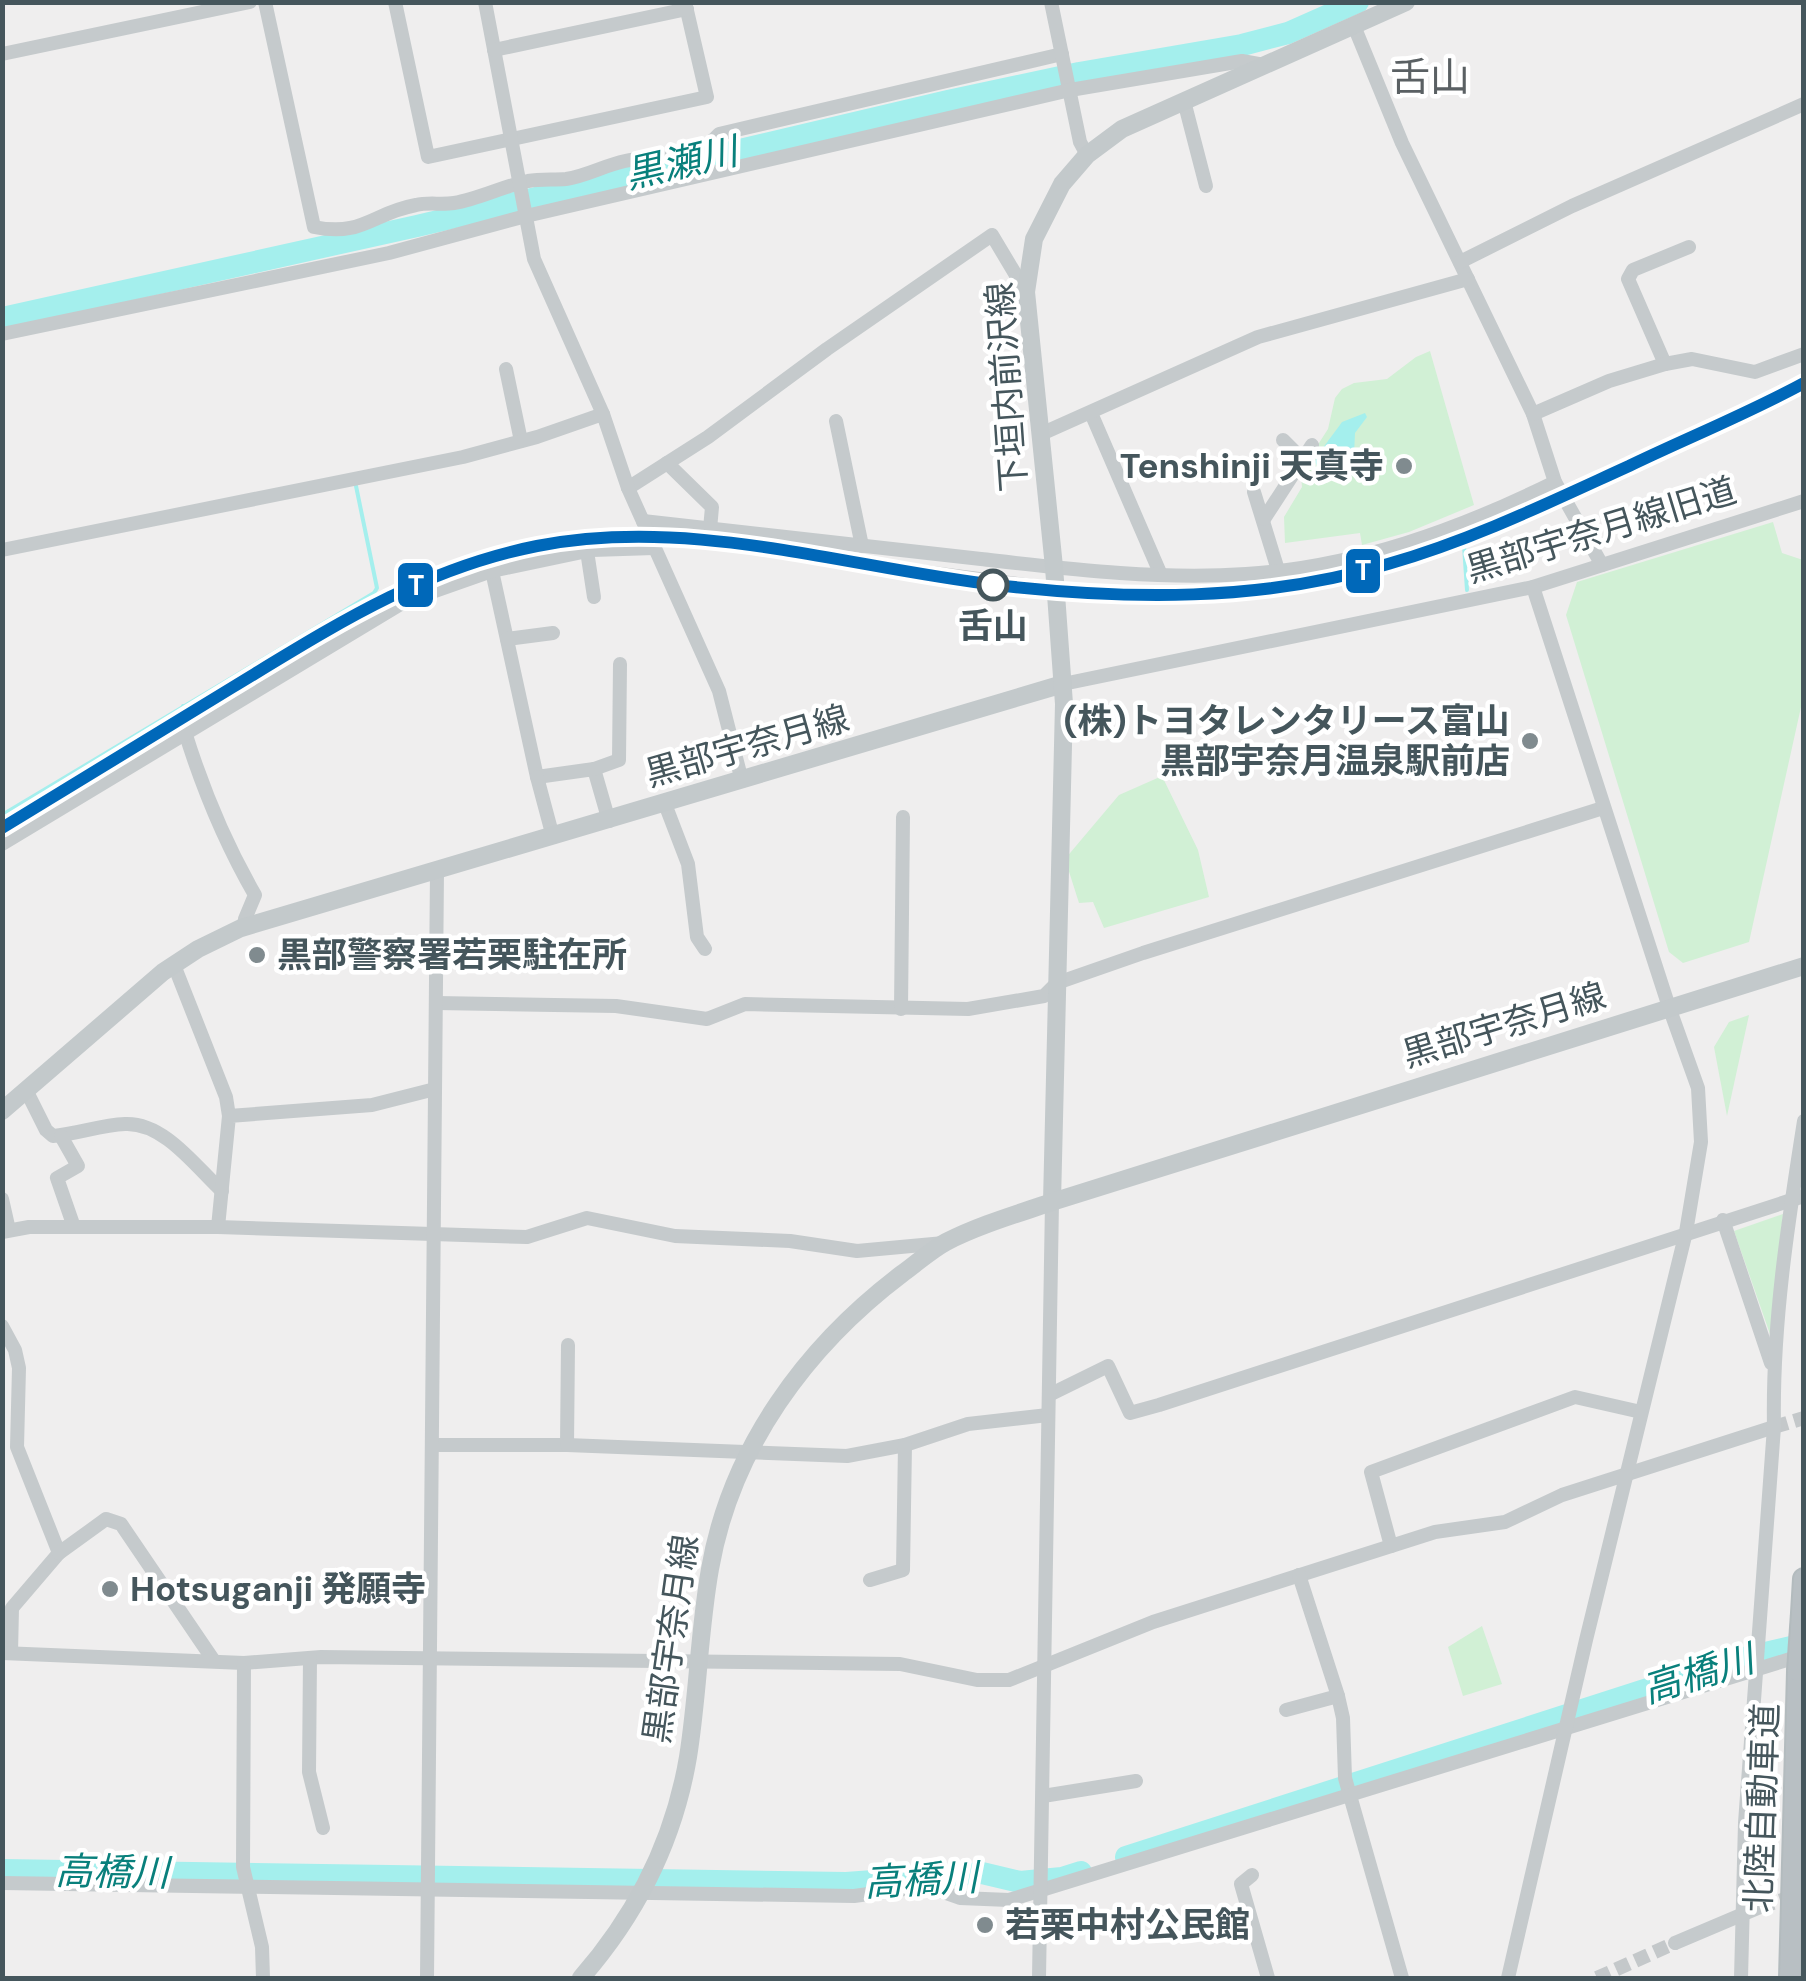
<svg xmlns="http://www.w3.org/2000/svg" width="1806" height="1981" font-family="'DM Sans','Noto Sans JP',sans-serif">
<rect width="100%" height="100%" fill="#efeeee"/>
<g fill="#d1f0d5">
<path d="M1430,351L1474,505L1409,532L1362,545L1360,533L1285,543L1284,517L1302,487L1301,475L1310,457L1328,429L1335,398L1342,389L1354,383L1387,379L1416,357Z"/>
<path d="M1773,522L1782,553L1803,560V698L1749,942L1683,963L1669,952L1566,615L1577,582Z"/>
<path d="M1162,776L1198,850L1209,897L1104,928L1093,902L1079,903L1065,859L1119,795Z"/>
<path d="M1749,1015L1727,1116L1714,1047L1729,1022Z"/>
<path d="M1783,1214L1770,1334L1734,1231Z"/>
<path d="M1482,1626L1502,1684L1463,1696L1448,1647Z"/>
</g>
<path fill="#a4efed" d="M1365,413L1367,417L1355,433L1354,455L1318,467L1315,462C1318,453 1335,432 1342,422Z"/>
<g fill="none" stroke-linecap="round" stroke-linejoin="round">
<g stroke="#a4efed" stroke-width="4">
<path d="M1464,546L1467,590"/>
<path d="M183,706L190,728"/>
<path d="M2,815L374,593L377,588L356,486"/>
</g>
<g stroke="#a4efed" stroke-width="22">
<path d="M2,318L417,226L948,101L1079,73L1242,45L1288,33L1358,2"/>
<path d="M1126,1857L1744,1658L1804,1644"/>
<path d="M2,1870L846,1883L982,1873L1020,1882L1062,1878L1081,1872"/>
</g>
<g stroke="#c4c8ca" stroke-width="14" stroke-dasharray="14 7" stroke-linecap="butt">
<path d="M1774,1427L1804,1418"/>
<path d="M1760,1907L1804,1893"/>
<path d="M1597,1978L1675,1943"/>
</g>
<defs>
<g id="highway">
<path d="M1802,1613L1804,1579"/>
<path d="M1790,1978L1798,1671"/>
</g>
</defs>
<use href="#highway" stroke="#b3bbbe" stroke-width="24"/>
<g stroke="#c5cacc" stroke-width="14">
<path d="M265,2L314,227C363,237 372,213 416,205C428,202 441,205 454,203C479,199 503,186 528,181C540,179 554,180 566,179C587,176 605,165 625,161C653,155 700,158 719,134L1062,54"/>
<path d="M395,2L428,157L707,97L685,2"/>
<path d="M485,2L534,259L603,414"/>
<path d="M1051,2L1080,142L1087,155"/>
<path d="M1354,26L1402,143L1533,414L1555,482L1602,565"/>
<path d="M494,50L687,9"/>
<path d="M2,54L250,2"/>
<path d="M1184,101L1206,186"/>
<path d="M1460,262L1572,206L1804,104"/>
<path d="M2,334L389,253L526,216L1070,90L1242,61L1264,65"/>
<path d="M1665,364L1628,279L1633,270L1689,247"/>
<path d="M506,369L521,441"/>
<path d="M1091,413L1161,575"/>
<path d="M1533,414L1609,381L1665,364L1692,359L1755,372L1804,354"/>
<path d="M836,421L862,546"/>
<path d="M1041,434L1258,337L1468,279"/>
<path d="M1283,440L1303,460"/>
<path d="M667,463L712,507L710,529"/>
<path d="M628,488L708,437L827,349L992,235L1026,292"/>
<path d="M1254,492L1278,570"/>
<path d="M1264,519L1312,445"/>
<path d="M643,521C756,534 869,547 981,559C1069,569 1158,580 1246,574C1355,567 1458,530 1555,482"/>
<path d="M2,550L463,457L537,437L603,414L628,488L719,691L742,781"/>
<path d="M587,551L594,597"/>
<path d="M492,571L537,777L594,769L609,821"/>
<path d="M507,639L553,633"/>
<path d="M1063,684L1533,587L1804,501"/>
<path d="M185,732C203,790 225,843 255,895L245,919L247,926"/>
<path d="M594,769L619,760L620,664"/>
<path d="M537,777L553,837"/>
<path d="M665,804L688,864L697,937L705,949"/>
<path d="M2,844L404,602L492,571L592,550L654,548"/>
<path d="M174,965L226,1097L229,1116"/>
<path d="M436,1003L616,1006L707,1019L745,1004L968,1009L1044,996L1057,983L1143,953L1603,808"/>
<path d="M901,1009L903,817"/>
<path d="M27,1092L46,1130L53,1136C77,1134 101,1125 125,1124C164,1122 196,1167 222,1191"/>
<path d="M61,1136L78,1166L57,1178L74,1227"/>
<path d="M2,1199L9,1230"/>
<path d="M1723,1220L1771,1363"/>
<path d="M218,1227L229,1116L372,1105L435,1089"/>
<path d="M2,1232L29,1227H218L527,1237L587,1218L675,1236L790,1241L857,1251L944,1243"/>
<path d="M2,1326L15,1350L19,1368L17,1447L59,1553L12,1608L11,1653"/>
<path d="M1049,1395L1108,1366L1130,1413L1159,1405L1804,1196"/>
<path d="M432,1445H567L568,1345"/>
<path d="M567,1445L847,1456L905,1445L968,1424L1048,1415"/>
<path d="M1391,1546L1371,1472L1575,1397L1641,1412"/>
<path d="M59,1553L106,1519L121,1524L214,1661"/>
<path d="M870,1580L903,1570L905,1445"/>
<path d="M2,1653L244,1663L321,1657L900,1664L977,1680H1009L1153,1622L1435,1532L1505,1522L1562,1495L1774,1427"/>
<path d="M310,1658L309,1772L323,1828"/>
<path d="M244,1663L243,1867L262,1947L263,1978"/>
<path d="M1338,1696L1343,1718L1345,1778L1402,1978"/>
<path d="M1286,1710L1338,1696L1299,1575"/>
<path d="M1043,1796L1136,1781"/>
<path d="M1252,1875L1241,1884L1268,1978"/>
<path d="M2,1883L854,1896L926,1886L960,1898L1009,1900L1803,1655"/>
<path d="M1675,1943L1760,1907"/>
<path d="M427,1978L437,871"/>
<path d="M1039,1978L1052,1202"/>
<path d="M1508,1978L1586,1640L1686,1232L1701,1142L1698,1088L1669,1007L1533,587"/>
<path d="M1741,1978L1745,1823L1774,1427C1772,1325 1788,1222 1804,1121"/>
</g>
<g stroke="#c3c9cb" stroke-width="18">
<path d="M2,1111L163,972L198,949L241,928L1063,684"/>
<path d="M1052,1202L1064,704L1054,567L1026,292L1034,239L1062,184L1087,155L1122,129L1406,2"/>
<path d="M581,1978C636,1915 674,1840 688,1757C698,1695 699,1631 710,1569C731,1448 806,1346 903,1273C917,1263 931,1250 946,1242C979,1225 1017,1214 1052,1202L1804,966"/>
</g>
<use href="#highway" stroke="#b8bfc3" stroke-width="20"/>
<defs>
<path id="rail" d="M809,554L1102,592"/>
</defs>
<use href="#rail" stroke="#c1c4c6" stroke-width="8"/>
<use href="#rail" stroke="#fff" stroke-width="4" stroke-dasharray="11" stroke-linecap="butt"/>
<defs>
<path id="highway-bridge" d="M1798,1671L1802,1613"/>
</defs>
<use href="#highway-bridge" stroke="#b3bbbe" stroke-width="24" stroke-linecap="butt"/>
<use href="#highway-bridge" stroke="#b8bfc3" stroke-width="20"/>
<defs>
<path id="rail-1" d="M2,828C79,781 156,734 233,687C332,627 421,569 537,546C691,516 844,567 996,585C1127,600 1261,602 1388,564C1472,540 1550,502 1629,466C1687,438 1747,414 1804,383"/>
</defs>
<use href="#rail-1" stroke="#fff" stroke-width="20"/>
<use href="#rail-1" stroke="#0068b9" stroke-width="12"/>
</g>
<g fill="#808b8f" stroke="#fff" stroke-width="4">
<circle cx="1404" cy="466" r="10"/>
<circle cx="1530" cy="741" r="10"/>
<circle cx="257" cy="955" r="10"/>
<circle cx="110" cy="1589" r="10"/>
<circle cx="985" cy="1925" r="10"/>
</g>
<circle fill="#fff" stroke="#45565c" stroke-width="5" cx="993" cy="585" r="14"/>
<g text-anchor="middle" stroke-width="9" stroke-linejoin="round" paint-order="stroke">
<g font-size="35" fill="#45565c" stroke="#fff">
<text transform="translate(1007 387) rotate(-94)" y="12">下垣内前沢線</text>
<text transform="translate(1601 530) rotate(-17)" y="12">黒部宇奈月線旧道</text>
<text transform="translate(747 746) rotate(-16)" y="12">黒部宇奈月線</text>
<text transform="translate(1504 1025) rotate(-17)" y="12">黒部宇奈月線</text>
<text transform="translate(671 1639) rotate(-82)" y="12">黒部宇奈月線</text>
<text transform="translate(1762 1808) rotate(-88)" y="12">北陸自動車道</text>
</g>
<g font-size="35" font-weight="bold" fill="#45565c" stroke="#fff" text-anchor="start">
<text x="1384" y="478" text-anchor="end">Tenshinji 天真寺</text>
<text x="1510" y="733" text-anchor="end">(株)トヨタレンタリース富山<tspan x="1510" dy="40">黒部宇奈月温泉駅前店</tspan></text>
<text x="277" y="967">黒部警察署若栗駐在所</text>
<text x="130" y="1601">Hotsuganji 発願寺</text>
<text x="1005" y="1937">若栗中村公民館</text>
</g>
<g font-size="35" font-weight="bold" fill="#45565c" stroke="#fff">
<text x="993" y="638">舌山</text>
</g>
<g font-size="38" font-style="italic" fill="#09807c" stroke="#fff">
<text transform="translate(681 163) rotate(-13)" y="13">黒瀬川</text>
<text transform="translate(1698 1674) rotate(-17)" y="13">高橋川</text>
<text transform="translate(112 1872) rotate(1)" y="13">高橋川</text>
<text transform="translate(921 1880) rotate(-3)" y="13">高橋川</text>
</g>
<g font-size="40" fill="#5a6063" stroke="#fff">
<text x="1430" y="91">舌山</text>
</g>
</g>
<g stroke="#fff" stroke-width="4">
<rect x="1344" y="547" width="38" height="48" rx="10" fill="#0068b9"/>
<rect x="396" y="561" width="39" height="48" rx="10" fill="#0068b9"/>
</g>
<g font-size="28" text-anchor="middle" font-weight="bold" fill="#fff">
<text x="1363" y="580">T</text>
<text x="416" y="595">T</text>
</g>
<rect width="1806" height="1981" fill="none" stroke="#45565c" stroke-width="10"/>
</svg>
